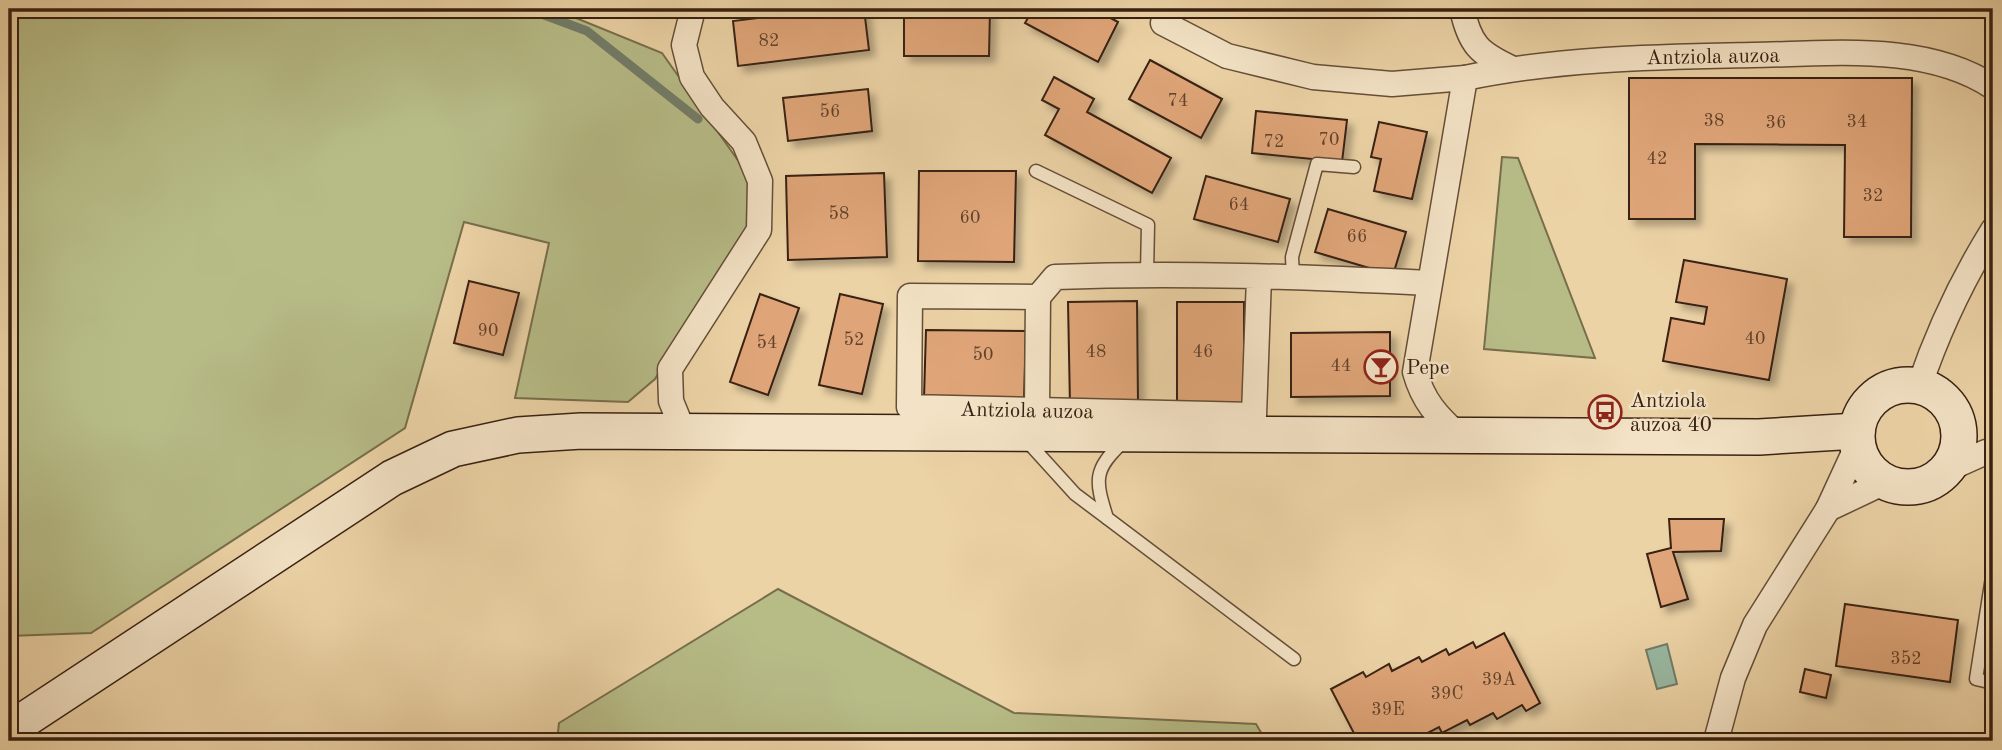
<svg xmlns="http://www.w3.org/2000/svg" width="2002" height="750" font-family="'Old Standard TT',serif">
<defs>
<filter id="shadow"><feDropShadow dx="6" dy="6" stdDeviation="3.5" flood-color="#0004"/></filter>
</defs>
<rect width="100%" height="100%" fill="#ecd3a6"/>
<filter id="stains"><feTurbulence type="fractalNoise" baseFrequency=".00286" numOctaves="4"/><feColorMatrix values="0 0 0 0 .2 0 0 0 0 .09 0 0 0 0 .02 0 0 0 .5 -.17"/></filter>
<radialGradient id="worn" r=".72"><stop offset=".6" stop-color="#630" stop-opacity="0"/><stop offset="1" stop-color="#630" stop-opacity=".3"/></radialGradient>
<g fill="#b7bc87" stroke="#786e4c" stroke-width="2">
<path d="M9,9H554L662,53L749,176L748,225L655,379L628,402L515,398L549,243L464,222L405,428L91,633L9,636Z"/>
<path d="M1502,157L1518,158L1595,358L1484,349Z"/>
<path d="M778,589L1014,713L1256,724L1266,741H557L559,723Z"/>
</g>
<path fill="#99b9a3" stroke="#727c69" stroke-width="2" d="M1667,644L1677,684L1657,689L1646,650Z"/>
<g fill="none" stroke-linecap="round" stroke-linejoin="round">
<path stroke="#727c69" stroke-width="9" d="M528,9L587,31L698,119"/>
</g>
<g fill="#dfa578" stroke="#382112" stroke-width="2" filter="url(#shadow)">
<path d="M831,9H864L869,50L738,66L733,21Z"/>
<path d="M904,9H990L989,56H904Z"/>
<path d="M1033,9H1094L1118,22L1098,62L1025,23Z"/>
<path d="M1150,60L1222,99L1201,138L1129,99Z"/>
<path d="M1054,77L1094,99L1087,112L1171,158L1152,193L1045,135L1059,109L1042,100Z"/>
<path d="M1629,78H1912L1911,237H1844L1845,145L1695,144V219H1629Z"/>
<path d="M868,89L872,131L788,141L783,98Z"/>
<path d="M1256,111L1347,120L1342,162L1252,153Z"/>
<path d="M1379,122L1427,132L1412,199L1374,191L1381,159L1371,157Z"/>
<path d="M919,171H1016L1014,262L918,261Z"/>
<path d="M884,173L887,257L788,260L786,176Z"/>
<path d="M1206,176L1290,199L1278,242L1194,219Z"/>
<path d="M1328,209L1406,232L1393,275L1315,252Z"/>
<path d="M1684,260L1787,279L1769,380L1663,361L1671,318L1704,324L1707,307L1676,302Z"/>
<path d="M469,281L519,293L503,355L454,343Z"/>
<path d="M760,294L799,308L768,395L730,382Z"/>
<path d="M840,294L883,304L862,394L819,385Z"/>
<path d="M1137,301L1138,404L1070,405L1068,302Z"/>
<path d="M1177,302H1244V406L1177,407Z"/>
<path d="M926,330L1026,331L1024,400L924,398Z"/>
<path d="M1390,332V396L1291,397V333Z"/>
<path d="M1669,519H1724L1721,551L1673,552L1688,599L1661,607L1647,554L1671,548Z"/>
<path d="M1845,604L1958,620L1950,682L1836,666Z"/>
<path d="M1504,633L1540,703L1526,711L1522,705L1497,719L1493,713L1470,725L1467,720L1442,733L1439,727L1414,740L1411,735L1398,741H1358L1331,689L1363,672L1366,677L1389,664L1392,671L1419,657L1422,662L1446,649L1449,655L1473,642L1476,648Z"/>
<path d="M1805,669L1831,675L1826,698L1800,692Z"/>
</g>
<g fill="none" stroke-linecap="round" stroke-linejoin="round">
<defs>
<g id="service">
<path d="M1036,171L1148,225L1147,273"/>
<path d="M1293,277L1292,257L1317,164L1354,167"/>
<path d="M1026,440L1075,494L1107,518"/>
<path d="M1123,442C1093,470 1095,480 1107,518L1294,659"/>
<path d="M1993,571L1976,679L1993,683"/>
</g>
<g id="minor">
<path d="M1462,9C1470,45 1479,53 1511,68"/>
<path d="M1163,23L1227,56L1313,77L1392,84L1465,78"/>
<path d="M1259,277L1254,415L909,407L910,296L1038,297L1055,277C1179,272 1304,277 1428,283"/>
<path d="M1919,387C1938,331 1962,280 1993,230"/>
<path d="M1037,410L1038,297"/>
<path d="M684,433L671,401L670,369L759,230L760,181L744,142L712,107L692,77L684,45L693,9"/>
<path d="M1459,436C1437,416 1423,401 1415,372L1465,78C1561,58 1656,57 1753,55C1830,54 1925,42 1993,87"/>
<path d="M1946,470L1986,452H1993"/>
<path d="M1828,509L1885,482"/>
<path d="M1716,741L1733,678L1755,625L1828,509L1857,446"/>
</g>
<g id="secondary">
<circle cx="1908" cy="436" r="51"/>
<path d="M9,730L392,478L453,449L518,435L581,431L1759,437L1857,431"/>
</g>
</defs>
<use href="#service" stroke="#654e37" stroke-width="15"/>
<use href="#minor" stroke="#654e37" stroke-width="27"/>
<use href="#secondary" stroke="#382112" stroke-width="38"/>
<use href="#service" stroke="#f3e2c5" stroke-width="12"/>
<use href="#minor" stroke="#f3e2c5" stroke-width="24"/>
<use href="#secondary" stroke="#f3e2c5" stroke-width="35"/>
</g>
<defs>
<symbol id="bar-ring" viewBox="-11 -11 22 22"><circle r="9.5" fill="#f3e2c5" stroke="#8f2418" stroke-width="1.5"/><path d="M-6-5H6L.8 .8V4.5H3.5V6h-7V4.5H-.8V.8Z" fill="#8f2418"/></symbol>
<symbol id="bus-ring" viewBox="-11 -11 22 22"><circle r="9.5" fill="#f3e2c5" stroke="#8f2418" stroke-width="1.5"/><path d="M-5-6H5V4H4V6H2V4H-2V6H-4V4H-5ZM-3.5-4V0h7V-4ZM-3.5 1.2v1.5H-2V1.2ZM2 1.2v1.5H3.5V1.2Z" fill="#8f2418"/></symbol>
</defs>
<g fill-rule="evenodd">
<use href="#bar-ring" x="1362" y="348" width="38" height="38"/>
<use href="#bus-ring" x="1586" y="393" width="38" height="38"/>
</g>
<g text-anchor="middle" stroke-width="5" stroke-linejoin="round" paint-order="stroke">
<g font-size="18" fill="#62422c">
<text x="769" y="46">82</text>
<text x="1178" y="106">74</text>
<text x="830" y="117">56</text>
<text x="1714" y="126">38</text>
<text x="1857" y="127">34</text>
<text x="1776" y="128">36</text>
<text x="1329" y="145">70</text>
<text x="1274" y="147">72</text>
<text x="1657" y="164">42</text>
<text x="1873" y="201">32</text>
<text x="1239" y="210">64</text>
<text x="839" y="219">58</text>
<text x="970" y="223">60</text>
<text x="1357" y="242">66</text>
<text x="488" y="336">90</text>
<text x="1755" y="344">40</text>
<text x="854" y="345">52</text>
<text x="767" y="348">54</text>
<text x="1096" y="357">48</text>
<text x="1203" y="357">46</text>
<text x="983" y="360">50</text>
<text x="1341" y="371">44</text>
<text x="1906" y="664">352</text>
<text x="1499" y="685">39A</text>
<text x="1447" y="699">39C</text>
<text x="1388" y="715">39E</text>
</g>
<g font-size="21" fill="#382112" stroke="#f3e2c5">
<text transform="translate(1713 56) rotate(-1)" y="7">Antziola auzoa</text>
<text transform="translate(1027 410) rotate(1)" y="7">Antziola auzoa</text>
</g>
<g font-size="21" fill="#382112" stroke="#f3e2c5" text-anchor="start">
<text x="1406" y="374">Pepe</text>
<text x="1630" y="407">Antziola<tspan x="1630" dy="24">auzoa 40</tspan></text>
</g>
</g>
<rect width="2002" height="750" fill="none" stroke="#ecd3a6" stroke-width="35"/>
<rect x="10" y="10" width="1981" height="729" fill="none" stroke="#382112" stroke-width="3.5"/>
<rect x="18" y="18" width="1967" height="715" fill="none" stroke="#382112" stroke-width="2"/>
<rect width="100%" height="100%" filter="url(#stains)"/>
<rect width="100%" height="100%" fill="url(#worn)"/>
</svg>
